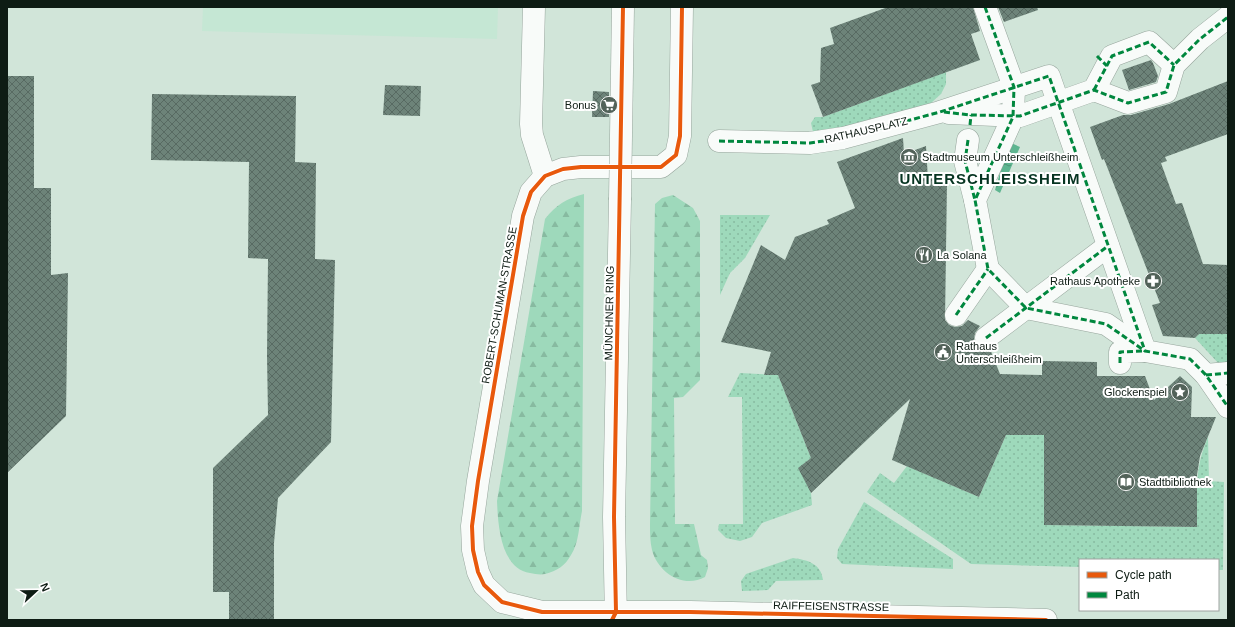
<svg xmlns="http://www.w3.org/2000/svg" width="1235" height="627" font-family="Arial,sans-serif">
<defs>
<pattern id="grass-dots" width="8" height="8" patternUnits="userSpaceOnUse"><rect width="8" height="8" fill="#9ed9bb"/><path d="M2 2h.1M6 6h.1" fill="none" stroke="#87baa0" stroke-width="1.8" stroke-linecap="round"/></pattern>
<pattern id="forest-firs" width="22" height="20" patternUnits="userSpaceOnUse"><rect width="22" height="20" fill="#9ed9bb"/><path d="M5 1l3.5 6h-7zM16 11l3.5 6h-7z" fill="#87baa0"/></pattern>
<pattern id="water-ripples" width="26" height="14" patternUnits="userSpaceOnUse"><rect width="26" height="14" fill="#5eb590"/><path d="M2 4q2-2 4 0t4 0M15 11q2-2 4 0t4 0" fill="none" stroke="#4c9274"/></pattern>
<pattern id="building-cross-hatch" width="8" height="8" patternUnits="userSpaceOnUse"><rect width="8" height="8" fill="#6d8379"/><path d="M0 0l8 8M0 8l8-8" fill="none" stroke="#586a62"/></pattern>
</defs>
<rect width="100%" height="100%" fill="#d1e5d9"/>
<path fill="#c5e7d4" d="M203,7H498L497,39L202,31Z"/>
<g fill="url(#grass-dots)">
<path d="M946,72V84L941,94L931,103L884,122L813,132L811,123L815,117H823Z"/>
<path d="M720,215H770L745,258L730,273L720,295Z"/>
<path d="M1199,334H1228V364H1219L1195,338Z"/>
<path d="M740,373L778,375L811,458L799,468L811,493L812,505L762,523L752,537L740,541L726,538L718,530L719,524H743L742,397H728Z"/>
<path d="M1006,435H1044V525L1197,527C1197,493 1194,469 1208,437L1209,481L1224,482L1223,570H1218V560H1080V567L971,564L867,492L880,473L894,483L907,466L979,497Z"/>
<path d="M864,502L953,559V569L842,564L837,558L838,549Z"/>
<path d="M793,558C807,560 821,563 823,580L776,581L768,590L742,591L741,581L746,574Z"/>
</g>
<g fill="url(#forest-firs)">
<path d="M584,194L582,511C579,525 579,543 571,555C565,566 557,571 545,574C540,575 535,574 530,573C500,568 498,524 497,501L545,219C556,205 567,198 584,194Z"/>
<path d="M673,195L693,208L700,221V380L683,397L674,398L675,524H694L701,555L707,560L708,568L705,577C684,589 658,573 652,550C650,542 650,533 650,525L655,204L662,198Z"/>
</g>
<path fill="url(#water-ripples)" d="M1009,142L1020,147L1000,193L995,190Z"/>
<g fill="url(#building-cross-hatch)">
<path d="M888,7H973L980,31L971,34L980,60L823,117L811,85L820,82L821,48L834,44L830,28Z"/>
<path d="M998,7H1037L1038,10L1004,22Z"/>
<path d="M1151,60L1153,63L1158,76L1156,82L1129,90L1122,70Z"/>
<path d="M7,76H34V188H51V275L68,273L66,416L7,473Z"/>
<path d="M1228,81V134L1165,157L1167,161L1161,163L1176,204L1182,203L1203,264L1228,265V334H1199L1195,338L1163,336L1152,305L1160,303L1104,159L1102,160L1090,127L1123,115H1131L1169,104Z"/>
<path d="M385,85L421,86L420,116L383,115Z"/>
<path d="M593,91L609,92V117H592Z"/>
<path d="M152,94L296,96L295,162L316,163L315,259L335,260L331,442L278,498L274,543V620H229V592H213V468L268,415L267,355L268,259L248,258L249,162L151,160Z"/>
<path d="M903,138L904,154L926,146L928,180L932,178L933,183L947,182L945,320L949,325L955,327L962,326L968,320L980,326L975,333L974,340L976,346L981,349H990L1000,374L1042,375V361L1097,362V376H1145L1154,400L1180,376L1192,387L1191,417H1216L1200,456L1197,475V527L1044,525V435H1006L979,497L892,460L910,399L811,493L798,468L811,458L778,375H764L771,352L721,342L761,245L785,260L795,237L829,224L827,220L855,208L837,162Z"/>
</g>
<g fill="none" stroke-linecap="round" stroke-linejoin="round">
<defs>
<g id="minor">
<path d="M534,7L531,124L532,135L545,176"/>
<path d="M682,7L680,136L676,155L661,167H581L563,169L545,176L531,192L523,216L478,481L472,526L473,550L478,572L484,585L502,602L542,612H690L1046,620"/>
<path d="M985,7L1014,87L1013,117L975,200L988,269L1026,308L1106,324L1145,351"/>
<path d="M1094,90L1112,56L1149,42L1174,65"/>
<path d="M949,113L1020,116L1094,90L1128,103L1166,92L1174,65L1200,39L1228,17"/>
<path d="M968,140L965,161L975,200"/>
<path d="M719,141L810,143L843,138L940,112L1049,76L1145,351L1190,359L1206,375L1228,407"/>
<path d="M956,315L988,269"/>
<path d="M986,338L1108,246"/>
<path d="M1120,363V352L1145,351"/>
<path d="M1206,375L1228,373"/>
</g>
<path id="major" d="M616,620L614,517L620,200"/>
</defs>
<use href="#minor" stroke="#96a59c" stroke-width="23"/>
<use href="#major" stroke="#96a59c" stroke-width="23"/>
<use href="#minor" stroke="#f8fbf9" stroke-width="22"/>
<use href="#major" stroke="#f8fbf9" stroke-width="22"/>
<defs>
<path id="major-bridge" d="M620,200L623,7"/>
</defs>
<use href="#major-bridge" stroke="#96a59c" stroke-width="23" stroke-linecap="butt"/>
<use href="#major-bridge" stroke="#f8fbf9" stroke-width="22"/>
<g stroke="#00873e" stroke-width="3" stroke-dasharray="6 3" stroke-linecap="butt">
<path d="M985,7L1014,87L1013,117L975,200L988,269L1026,308L1106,324L1145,351"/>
<path d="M1097,56L1107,66"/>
<path d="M1094,90L1112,56L1149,42L1174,65"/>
<path d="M944,112L971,115L1020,116L1094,90L1128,103L1166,92L1174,65L1200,39L1228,17"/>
<path d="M970,125L971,115"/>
<path d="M968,140L965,161L975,200"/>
<path d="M719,141L810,143L843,138L940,112L1049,76L1145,351L1190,359L1206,375L1228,407"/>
<path d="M956,315L988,269"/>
<path d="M986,338L1108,246"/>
<path d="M1120,363V352L1145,351"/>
<path d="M1206,375L1228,373"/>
</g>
<defs>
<g id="cycleway">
<path d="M682,7L680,136L676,155L661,167H581L563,169L545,176L531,192L523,216L478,481L472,526L473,550L478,572L484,585L502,602L542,612H690L1046,620"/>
<path d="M612,620L616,612L614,517L623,7"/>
</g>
</defs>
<use href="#cycleway" stroke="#fff" stroke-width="6"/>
<use href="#cycleway" stroke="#e8590c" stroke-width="4"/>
</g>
<defs>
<symbol id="supermarket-disc" viewBox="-11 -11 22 22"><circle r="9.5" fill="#526259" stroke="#fff"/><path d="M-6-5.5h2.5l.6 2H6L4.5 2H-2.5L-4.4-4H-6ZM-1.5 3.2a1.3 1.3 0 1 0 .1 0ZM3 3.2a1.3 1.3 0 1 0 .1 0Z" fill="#fff"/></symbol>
<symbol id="museum-disc" viewBox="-11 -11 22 22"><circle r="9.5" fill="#526259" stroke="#fff"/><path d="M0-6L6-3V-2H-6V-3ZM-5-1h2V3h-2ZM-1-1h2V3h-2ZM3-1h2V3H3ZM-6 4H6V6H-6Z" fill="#fff"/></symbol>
<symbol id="restaurant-disc" viewBox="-11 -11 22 22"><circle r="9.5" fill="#526259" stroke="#fff"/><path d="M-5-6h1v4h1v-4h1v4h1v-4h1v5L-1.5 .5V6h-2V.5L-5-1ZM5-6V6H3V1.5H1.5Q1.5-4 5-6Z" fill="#fff"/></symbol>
<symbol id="pharmacy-disc" viewBox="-11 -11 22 22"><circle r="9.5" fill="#526259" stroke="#fff"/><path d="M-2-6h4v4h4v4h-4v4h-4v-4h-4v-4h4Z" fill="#fff"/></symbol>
<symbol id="civic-disc" viewBox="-11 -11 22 22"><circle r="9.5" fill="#526259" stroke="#fff"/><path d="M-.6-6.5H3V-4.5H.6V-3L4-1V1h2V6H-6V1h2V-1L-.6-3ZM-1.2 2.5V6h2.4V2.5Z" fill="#fff"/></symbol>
<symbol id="sight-disc" viewBox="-11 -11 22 22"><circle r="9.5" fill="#526259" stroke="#fff"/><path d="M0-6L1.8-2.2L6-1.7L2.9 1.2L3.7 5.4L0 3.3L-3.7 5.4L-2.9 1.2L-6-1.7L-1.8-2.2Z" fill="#fff"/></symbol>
<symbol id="library-disc" viewBox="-11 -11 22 22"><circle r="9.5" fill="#526259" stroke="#fff"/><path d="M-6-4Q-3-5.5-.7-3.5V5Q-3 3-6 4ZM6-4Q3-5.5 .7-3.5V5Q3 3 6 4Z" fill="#fff"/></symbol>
</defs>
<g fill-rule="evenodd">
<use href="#supermarket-disc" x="599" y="95" width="20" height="20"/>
<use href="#museum-disc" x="899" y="147" width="20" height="20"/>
<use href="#restaurant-disc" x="914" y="245" width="20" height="20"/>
<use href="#pharmacy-disc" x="1143" y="271" width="20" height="20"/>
<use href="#civic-disc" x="933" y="342" width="20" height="20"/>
<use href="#sight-disc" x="1170" y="382" width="20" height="20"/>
<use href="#library-disc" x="1116" y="472" width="20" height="20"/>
</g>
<g text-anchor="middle" stroke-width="4" stroke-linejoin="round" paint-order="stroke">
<g font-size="11" fill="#0e1c14" stroke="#fff" text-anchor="start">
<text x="596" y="109" text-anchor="end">Bonus</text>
<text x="922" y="161">Stadtmuseum Unterschleißheim</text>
<text x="937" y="259">La Solana</text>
<text x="1140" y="285" text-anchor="end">Rathaus Apotheke</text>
<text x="956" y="350">Rathaus<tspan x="956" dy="13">Unterschleißheim</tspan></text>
<text x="1167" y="396" text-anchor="end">Glockenspiel</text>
<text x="1139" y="486">Stadtbibliothek</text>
</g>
<g font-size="11" fill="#0e1c14" stroke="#fff">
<text transform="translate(866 130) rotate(-13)" y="4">RATHAUSPLATZ</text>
<text transform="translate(499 305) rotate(-80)" y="4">ROBERT-SCHUMAN-STRASSE</text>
<text transform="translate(609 313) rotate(-89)" y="4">MÜNCHNER RING</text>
<text transform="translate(831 606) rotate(1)" y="4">RAIFFEISENSTRASSE</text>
</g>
<g font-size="15" font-weight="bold" letter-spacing="1" fill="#063421" stroke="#fff">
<text x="990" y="184">UNTERSCHLEISSHEIM</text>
</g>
</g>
<rect width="1235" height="627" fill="none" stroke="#0e1c14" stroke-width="16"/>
<rect x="1079" y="559" width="140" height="52" fill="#ffffff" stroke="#9fa4a1"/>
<rect x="1087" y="572" width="20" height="6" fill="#e8590c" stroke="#9fa4a1"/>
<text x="1115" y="579" font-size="12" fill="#0e1c14">Cycle path</text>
<rect x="1087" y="592" width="20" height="6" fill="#00873e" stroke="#9fa4a1"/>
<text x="1115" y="599" font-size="12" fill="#0e1c14">Path</text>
<g transform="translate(36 591) rotate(68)" stroke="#ffffff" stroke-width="3" paint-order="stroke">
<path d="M0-3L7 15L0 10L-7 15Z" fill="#0e1c14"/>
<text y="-6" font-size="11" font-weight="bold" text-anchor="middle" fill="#0e1c14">N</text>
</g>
</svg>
